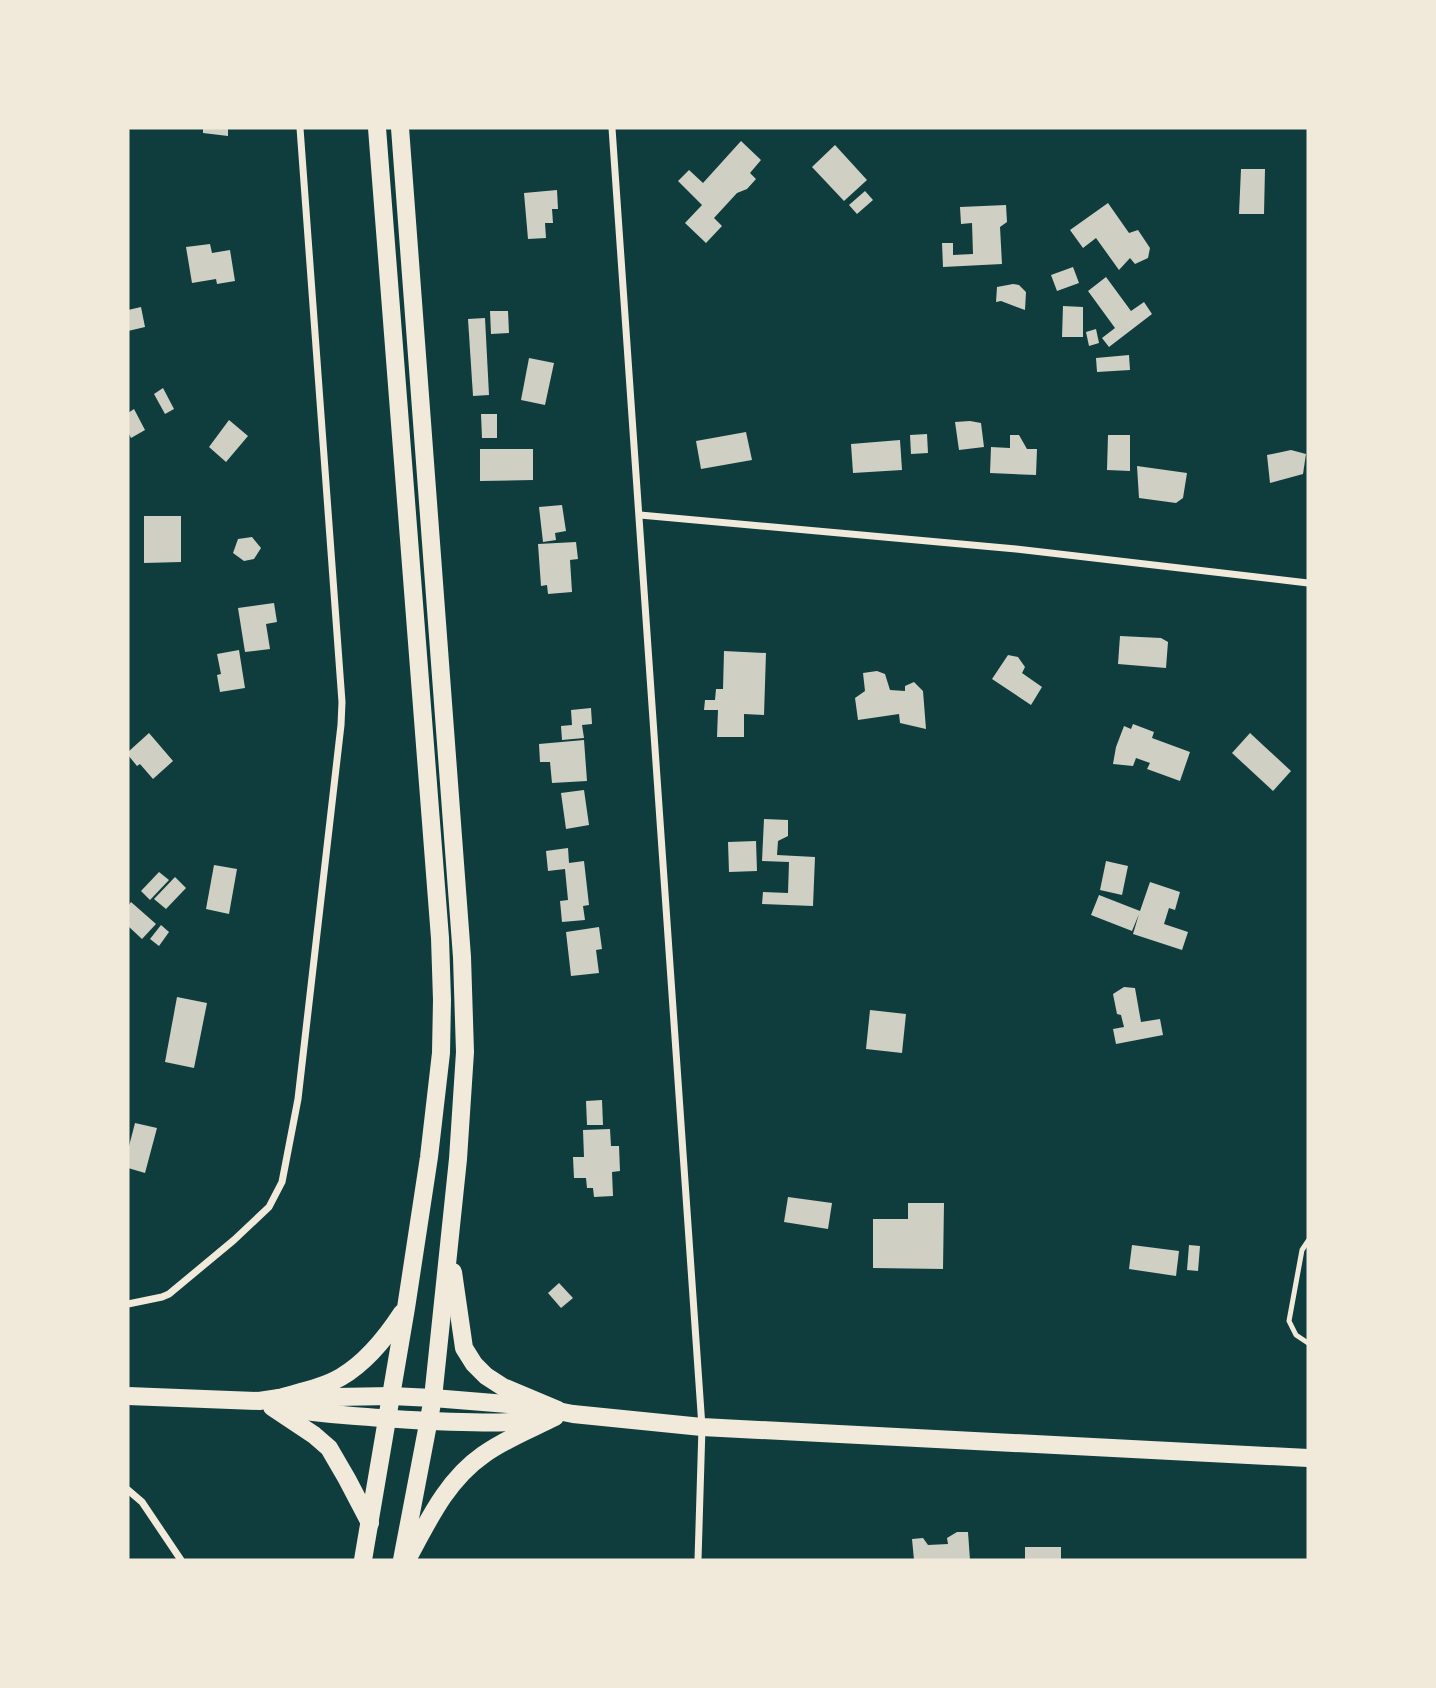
<svg xmlns="http://www.w3.org/2000/svg" width="1436" height="1688" font-family="Literata,serif">
<rect width="100%" height="100%" fill="#0f3d3e"/>
<g fill="#cfcfc3">
<path d="M203,128H228V136L203,133Z"/>
<path d="M741,141L761,160L750,173L756,179L747,189L737,193L714,218L722,226L706,243L685,223L702,205L678,181L689,170L703,183Z"/>
<path d="M835,145L867,180L844,201L812,167Z"/>
<path d="M1241,169H1265L1264,214H1239Z"/>
<path d="M557,190L558,209H552L553,223H545L546,238L528,239L524,193Z"/>
<path d="M865,191L873,200L857,214L849,205Z"/>
<path d="M1108,203L1129,233L1138,230L1150,248L1148,258L1135,264L1130,258L1119,270L1096,238L1083,248L1070,230Z"/>
<path d="M1006,205L1007,222L1000,227L1002,264L943,267L942,243H953V255L973,254L972,223L961,224L960,207Z"/>
<path d="M210,244L212,253L230,250L235,281L217,284L216,279L192,283L186,247Z"/>
<path d="M1073,267L1079,283L1057,291L1051,275Z"/>
<path d="M1106,277L1131,311L1144,302L1152,314L1109,347L1102,338L1115,328L1088,291Z"/>
<path d="M1013,284L1019,285L1026,292L1025,310L1001,301L996,302L997,287Z"/>
<path d="M1063,306L1083,307V337H1062Z"/>
<path d="M141,307L145,327L128,331V310Z"/>
<path d="M490,311H508L509,333L491,334Z"/>
<path d="M485,318L489,395L473,396L468,319Z"/>
<path d="M1096,329L1099,343L1089,346L1086,332Z"/>
<path d="M1129,355L1130,370L1097,372L1096,358Z"/>
<path d="M529,358L554,363L545,405L521,400Z"/>
<path d="M163,388L174,409L165,414L154,394Z"/>
<path d="M134,409L145,430L131,438L128,432V413Z"/>
<path d="M481,414H497V438H482Z"/>
<path d="M229,420L248,436L226,462L209,447Z"/>
<path d="M970,421L981,423L984,447L959,450L955,422Z"/>
<path d="M746,432L752,460L701,469L696,441Z"/>
<path d="M927,434L928,453L911,454L910,435Z"/>
<path d="M1010,435H1019L1027,449H1037L1036,475L990,473L991,447L1010,448Z"/>
<path d="M1108,435H1130V471L1107,470Z"/>
<path d="M900,440L902,470L853,473L851,444Z"/>
<path d="M480,449H533V480L480,481Z"/>
<path d="M1291,450L1306,454L1303,474L1270,483L1267,455Z"/>
<path d="M1137,466L1187,473L1183,498L1176,503L1139,498Z"/>
<path d="M562,505L566,531L555,533L556,540L543,542L539,507Z"/>
<path d="M144,516H181V562L144,563Z"/>
<path d="M252,537L261,548L254,559L244,561L233,553L238,539Z"/>
<path d="M576,542L578,559L570,560L572,592L548,594L547,585L541,586L538,544Z"/>
<path d="M274,603L277,622L266,624L270,649L245,652L238,608Z"/>
<path d="M1120,636L1161,638L1168,642L1166,668L1118,664Z"/>
<path d="M239,650L245,688L220,692L217,675L221,674L217,654Z"/>
<path d="M724,651L766,653L764,715L744,714V737H717L718,710H704L705,700H715L716,689H723Z"/>
<path d="M1008,655L1018,657L1025,667L1022,673L1042,687L1031,705L992,679Z"/>
<path d="M877,671L885,674L890,690L905,691V686L914,682L923,691L926,729L900,723L899,714L858,720L855,698L865,691L863,673Z"/>
<path d="M591,708L592,724L582,725L584,738L562,740L561,726L572,725L571,710Z"/>
<path d="M1133,724L1154,732L1152,738L1190,752L1180,781L1147,769L1150,763L1136,758L1133,766L1113,764L1116,747L1124,726L1131,729Z"/>
<path d="M149,733L173,761L153,779L140,764L137,766L128,755V752Z"/>
<path d="M1250,733L1291,771L1273,791L1232,753Z"/>
<path d="M584,740L587,781L552,783L550,762H540L539,744Z"/>
<path d="M584,790L589,825L566,829L561,793Z"/>
<path d="M764,819L788,820V836L778,841L777,855L815,857L813,906L762,904L763,892L788,893L789,862L762,861Z"/>
<path d="M756,841L757,871L729,872L728,842Z"/>
<path d="M568,848L569,863L584,861L589,905L583,906L585,920L562,922L560,901L568,900L565,869L548,871L546,851Z"/>
<path d="M1106,861L1128,866L1122,895L1100,890Z"/>
<path d="M214,865L237,869L229,914L206,909Z"/>
<path d="M159,872L169,880L150,900L141,891Z"/>
<path d="M175,877L186,888L166,909L154,899Z"/>
<path d="M1150,882L1180,892L1175,910L1169,908L1164,924L1188,932L1182,950L1133,934L1139,914L1132,931L1091,915L1099,895L1140,911Z"/>
<path d="M131,902L156,924L142,939L128,926V906Z"/>
<path d="M161,925L169,932L159,946L150,939Z"/>
<path d="M599,927L602,949L596,950L599,973L571,976L566,932Z"/>
<path d="M1124,987L1135,988L1141,1022L1160,1019L1163,1035L1116,1044L1113,1029L1124,1027L1121,1015L1117,1014L1113,994Z"/>
<path d="M177,997L207,1003L194,1068L165,1062Z"/>
<path d="M870,1010L906,1014L902,1053L866,1049Z"/>
<path d="M602,1100L603,1125H587L586,1101Z"/>
<path d="M135,1123L157,1128L145,1173L128,1168V1150Z"/>
<path d="M610,1129L611,1146H619L620,1171L612,1172L613,1196L594,1197L593,1188H587L586,1178H574L573,1157H584L583,1130Z"/>
<path d="M788,1197L832,1203L828,1229L784,1222Z"/>
<path d="M908,1203H944L943,1269L873,1268V1219H908Z"/>
<path d="M1132,1245L1179,1251L1176,1276L1129,1269Z"/>
<path d="M1189,1245L1200,1246L1198,1271L1187,1270Z"/>
<path d="M559,1283L573,1298L561,1308L548,1293Z"/>
<path d="M957,1532H968L970,1560H914L912,1539L923,1538L928,1545L948,1544L947,1538Z"/>
<rect x="1025" y="1547" width="36" height="13"/>
</g>
<g fill="none" stroke-linecap="round" stroke-linejoin="round">
<path stroke="#f1e9da" stroke-width="5" d="M1308,1241L1302,1250L1289,1321L1296,1335L1308,1343"/>
<g stroke="#f1e9da" stroke-width="7">
<path d="M612,128L702,1427L698,1560"/>
<path d="M640,515L1016,549L1308,583"/>
<path d="M128,1304L162,1297L169,1294L234,1240L269,1207L282,1182L298,1099L341,725L342,702L300,128"/>
<path d="M128,1490L142,1502L181,1560"/>
</g>
<g stroke="#f1e9da" stroke-width="18">
<path d="M128,1396L259,1401L279,1398L391,1396L433,1398L532,1406L573,1414L702,1427L1308,1458"/>
<path d="M277,1407C327,1415 378,1418 429,1421C471,1422 507,1425 549,1418"/>
</g>
<g stroke="#f1e9da" stroke-width="18">
<path d="M400,128L462,957L465,1052L458,1159L433,1398L402,1560"/>
<path d="M453,1272L464,1348L474,1364L486,1376L503,1387L558,1410"/>
<path d="M279,1398C300,1392 322,1388 341,1377C365,1363 387,1336 402,1313"/>
<path d="M272,1407L314,1435L329,1448L347,1479L370,1523"/>
<path d="M408,1558C428,1521 447,1480 483,1455C505,1439 531,1429 555,1417"/>
<path d="M363,1560L406,1308L429,1157L441,1053L442,1000L440,938L377,128"/>
</g>
</g>
<rect width="1436" height="1688" fill="none" stroke="#f1e9da" stroke-width="259"/>
</svg>
